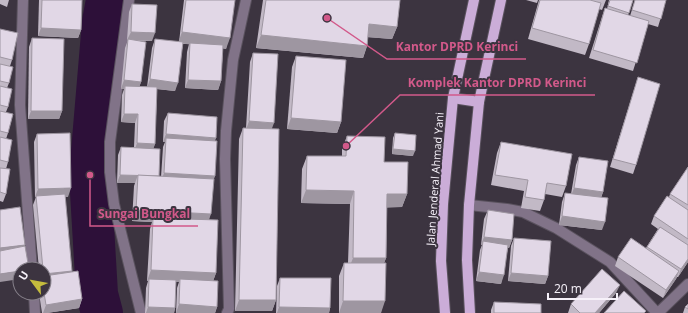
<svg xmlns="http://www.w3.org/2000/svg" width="688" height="313" font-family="'Open Sans',sans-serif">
<rect width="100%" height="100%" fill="#3c3440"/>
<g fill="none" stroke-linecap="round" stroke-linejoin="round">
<path stroke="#2d1039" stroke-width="42" d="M102,313L97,294L90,175L103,22L107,0"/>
<defs>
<g id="minor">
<path d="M23,0L20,105L32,269"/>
<path d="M129,0L110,142V172L114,204L141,313"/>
<path d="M469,205L507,209L523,212L556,228L610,262L657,313"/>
<path d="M34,293L35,313"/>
<path d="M227,313L229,309L225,159L226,131L233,60L246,0"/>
<path d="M658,313L688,284"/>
</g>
<g id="major">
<path d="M453,98L479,102"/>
<path d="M445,313L441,261L443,204L453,98L474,0"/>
<path d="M470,313L467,260L469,205L479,102L501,0"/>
</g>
</defs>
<use href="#minor" stroke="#5a525e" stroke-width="12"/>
<use href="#major" stroke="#5a525e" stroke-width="12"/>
<use href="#minor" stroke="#817388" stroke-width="10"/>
<use href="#major" stroke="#cbadd8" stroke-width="10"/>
</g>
<g fill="#c2b9c6">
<path d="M0,0H9L7,7L0,4Z"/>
<path d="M39,0H82L81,30L78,38L38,36Z"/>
<path d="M184,0H235L226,49L223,48L221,81L218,90L185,88L187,52L189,44H183L175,91L157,89L155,144L153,148L159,177H161L163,147L165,142H163L164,121L168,113L216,138L214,141L215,176L213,179L209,220L216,273L213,281L217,307L215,313H176L177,288L179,282H176L175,308L174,313H145L146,288L148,281H147L150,229L152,222L132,221L134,186L135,183H117L118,155L121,147H134L135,123L121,122L122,95L124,89H121L125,48L128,40H127L129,12L132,4L152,41H137L141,82L139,87H147L152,48L155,39L179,42Z"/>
<path d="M263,0H400L397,27L392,39L368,37L367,46L363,58L256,48Z"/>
<path d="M526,0H538L537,3Z"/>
<path d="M539,0H606L602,10L599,9L589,44L585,55L528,39Z"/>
<path d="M609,0H633L628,15L630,16L635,0H666L658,27L648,24L633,71L589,58L602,17L605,8L607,9Z"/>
<path d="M0,29L12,60L10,66L9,83L7,88L8,107L6,112L8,133L6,139L8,162L6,169V194L3,202L0,201Z"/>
<path d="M32,38L62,111L59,119H28L29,47Z"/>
<path d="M253,53L272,128L276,300L272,311H235L239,139L243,128H246L250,62Z"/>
<path d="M296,56L341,122L337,133L287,129L292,67Z"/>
<path d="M638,77L636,165L633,174L610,167Z"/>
<path d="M395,133L413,156L392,154L393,138Z"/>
<path d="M37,134L68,197H65L71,272L82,299L79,308L47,313H42L39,293H44V269H39L33,205L36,197H35L34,142Z"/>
<path d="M347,136L384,162L407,194L402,207H387L386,258L384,263L381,313H339V276L344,263H348L350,204L301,203L302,169L307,156H342V149Z"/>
<path d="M501,142L566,186L562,197L545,194L544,200L540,211L521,208L524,191L491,185L497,153Z"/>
<path d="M579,157L603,192L601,198L602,230L559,225L562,202L565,193L571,194L576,165Z"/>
<path d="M688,167V262L678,277H677L676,279L663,298L615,266L618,257L646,248L658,229L651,224L654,216L669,197L670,194Z"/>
<path d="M488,210L512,240L509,248H508L501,284L476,281L480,250L482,245H481L484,219Z"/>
<path d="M514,238L548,276L545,284L508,281L511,246Z"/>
<path d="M280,278L330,308L329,313H276L277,286Z"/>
<path d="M616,293L599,313H568L571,304Z"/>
<path d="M494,302L541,313H491V310Z"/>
<path d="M688,304V313H683L685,307Z"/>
</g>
<g fill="#9e96a1">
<path d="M369,24L397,27L392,39L365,37Z"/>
<path d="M41,28L81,30L78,38L38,36Z"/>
<path d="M131,32L155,33L152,41L127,40Z"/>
<path d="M182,32L230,38L226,49L178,43Z"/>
<path d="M261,35L367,46L363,58L256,48Z"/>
<path d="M150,79L178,83L175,91L147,88Z"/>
<path d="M124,80L141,82L138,91L125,86L124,89H121Z"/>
<path d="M188,80L221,81L218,90L185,88Z"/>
<path d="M31,111H62L59,119H28Z"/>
<path d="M124,114H138L135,123L121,122Z"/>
<path d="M291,118L341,122L337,133L287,129Z"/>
<path d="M249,121L274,123L271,131L246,130Z"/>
<path d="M166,134L216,138L213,146L166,138L165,142H163Z"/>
<path d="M137,143L155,144L152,153L134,152Z"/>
<path d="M393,149L415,151L413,156L392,154Z"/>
<path d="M164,173L215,176L212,185L161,182Z"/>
<path d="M120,175L159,176L156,184L138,175L135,183H117Z"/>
<path d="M71,188L68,197H35L38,189Z"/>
<path d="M574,188L603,192L600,200L571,196Z"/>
<path d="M306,190L354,191L350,204L301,203Z"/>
<path d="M387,194H407L402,207L382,208Z"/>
<path d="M136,210L211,214L207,225L153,218L152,222L132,221Z"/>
<path d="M562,216L605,222L602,230L559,225Z"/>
<path d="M484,237L512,240L509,248L483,246V241L482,245H481Z"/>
<path d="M25,245L22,253L0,256V248Z"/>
<path d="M353,258H386L381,271H348Z"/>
<path d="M688,259V262L678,277L681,269Z"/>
<path d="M151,270L216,273L212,284L180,279L179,282L149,281V279L148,281H147Z"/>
<path d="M20,271V279L0,282V274Z"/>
<path d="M72,271L69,279L44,282V274Z"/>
<path d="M679,271L676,279L663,298L666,290Z"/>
<path d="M479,272L504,275L501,284L476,281Z"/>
<path d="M511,273L548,276L545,284L508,281Z"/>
<path d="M620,285L616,293L599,313H595Z"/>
<path d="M82,299L79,308L47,313H43L46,305Z"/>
<path d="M239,300H276L272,311H235Z"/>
<path d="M343,301H385L381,313H339Z"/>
<path d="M179,304L217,307L215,313H176Z"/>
<path d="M148,307L175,308L174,313H146Z"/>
<path d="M279,307L330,308L329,313H277Z"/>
</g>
<g fill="#e1d7e6" stroke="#9e96a1">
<path d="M42,0H82L81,30L41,28Z"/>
<path d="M186,0H235L230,38L182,32Z"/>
<path d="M266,0H400L397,27L369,24L367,46L261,35Z"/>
<path d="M540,0H590L601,3L589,44L532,28Z"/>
<path d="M610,0H633L629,13L608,6Z"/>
<path d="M635,0H666L661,19L632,10Z"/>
<path d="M132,4L157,5L155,33L131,32Z"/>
<path d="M605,8L649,21L637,63L593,50Z"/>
<path d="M0,29L18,33L12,60L0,57Z"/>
<path d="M32,38L64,39L62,111H31Z"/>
<path d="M128,39L146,42L141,82L124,80Z"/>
<path d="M155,39L183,42L178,83L150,79Z"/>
<path d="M190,43L223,45L221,81L188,80Z"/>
<path d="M253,53L278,54L274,123L249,121Z"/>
<path d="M296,56L346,60L341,122L291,118Z"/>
<path d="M0,64L13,67L9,83L0,81Z"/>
<path d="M638,77L660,84L636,165L613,159Z"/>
<path d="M0,86L12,89L8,107L0,105Z"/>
<path d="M125,86L157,87L155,144L137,143L138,114H124Z"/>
<path d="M0,111L13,114L8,133L0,131Z"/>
<path d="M168,113L217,117L216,138L166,134Z"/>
<path d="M243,128L279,129L276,300H239Z"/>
<path d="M70,133L71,188L38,189L37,134Z"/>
<path d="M395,133L416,135L415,151L393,149Z"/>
<path d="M347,136L385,137L384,162H408L407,194H387L386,258H353L354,191L306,190L307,156H346Z"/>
<path d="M0,137L12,140L8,162L0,160Z"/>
<path d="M166,138L217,141L215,176L164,173Z"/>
<path d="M501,142L572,154L566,186L547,183L544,200L525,197L528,180L495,175Z"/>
<path d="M121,147L160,149L159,176L120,175Z"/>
<path d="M579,157L608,161L603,192L574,188Z"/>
<path d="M688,167V205L670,194Z"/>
<path d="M0,168L10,169L6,194L0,192Z"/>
<path d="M138,175L214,179L211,214L136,210Z"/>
<path d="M565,193L608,198L605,222L562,216Z"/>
<path d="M65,194L72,271L44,274V269H43L36,196Z"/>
<path d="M667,196L688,210V239L654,216Z"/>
<path d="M20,207L25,245L0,248V210Z"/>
<path d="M488,210L514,214L512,240L484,237Z"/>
<path d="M153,218L218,220L216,273L151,270Z"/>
<path d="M660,227L688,245V259L681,269L647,247Z"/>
<path d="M514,238L551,241L548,276L511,273Z"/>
<path d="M631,238L679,271L666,290L618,257Z"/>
<path d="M483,241L508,245L504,275L479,272Z"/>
<path d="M25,246L29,269H20V271L0,274V251Z"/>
<path d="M344,263H386L385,301H343Z"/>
<path d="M602,269L620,285L595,313H580L571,304Z"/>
<path d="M78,271L82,299L46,305L44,293V276Z"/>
<path d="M280,278H331L330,308L279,307Z"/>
<path d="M149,279L176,280L175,308L148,307Z"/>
<path d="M180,279L218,281L217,307L179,304Z"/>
<path d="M624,291L646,311L644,313H604Z"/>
<path d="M494,302L541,304V313H494Z"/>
<path d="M688,304V309L685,307Z"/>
</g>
<g text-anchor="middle" stroke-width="4" stroke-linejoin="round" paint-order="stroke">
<g font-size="11" fill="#f6f1f9" stroke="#3c3440">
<text transform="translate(435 179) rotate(-86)" y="4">Jalan Jenderal Ahmad Yani</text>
</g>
</g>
<path fill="none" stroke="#d2598a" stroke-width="1.5" d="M327 18L387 59H526M346 146L400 95H595M90 175L90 226H198"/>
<g fill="#d2598a" stroke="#3c3440" stroke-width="1.5">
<circle cx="327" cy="18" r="4"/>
<circle cx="346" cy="146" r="4"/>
<circle cx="90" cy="175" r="4"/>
</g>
<g font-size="12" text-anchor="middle" font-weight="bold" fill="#d2598a" stroke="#3c3440" stroke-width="4" stroke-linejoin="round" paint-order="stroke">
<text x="457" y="51">Kantor DPRD Kerinci</text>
<text x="497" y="87">Komplek Kantor DPRD Kerinci</text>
<text x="144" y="218">Sungai Bungkal</text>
</g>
<g transform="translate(32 281) rotate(302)"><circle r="19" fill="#3c3440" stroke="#86808a"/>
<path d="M0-3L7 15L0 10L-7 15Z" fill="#c5bc3d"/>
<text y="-6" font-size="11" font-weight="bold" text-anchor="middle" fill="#f6f1f9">U</text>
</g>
<path d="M548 293v6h69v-6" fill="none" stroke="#f6f1f9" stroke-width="2"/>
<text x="554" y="293" font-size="12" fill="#f6f1f9" stroke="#3c3440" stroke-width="3" paint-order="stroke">20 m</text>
</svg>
